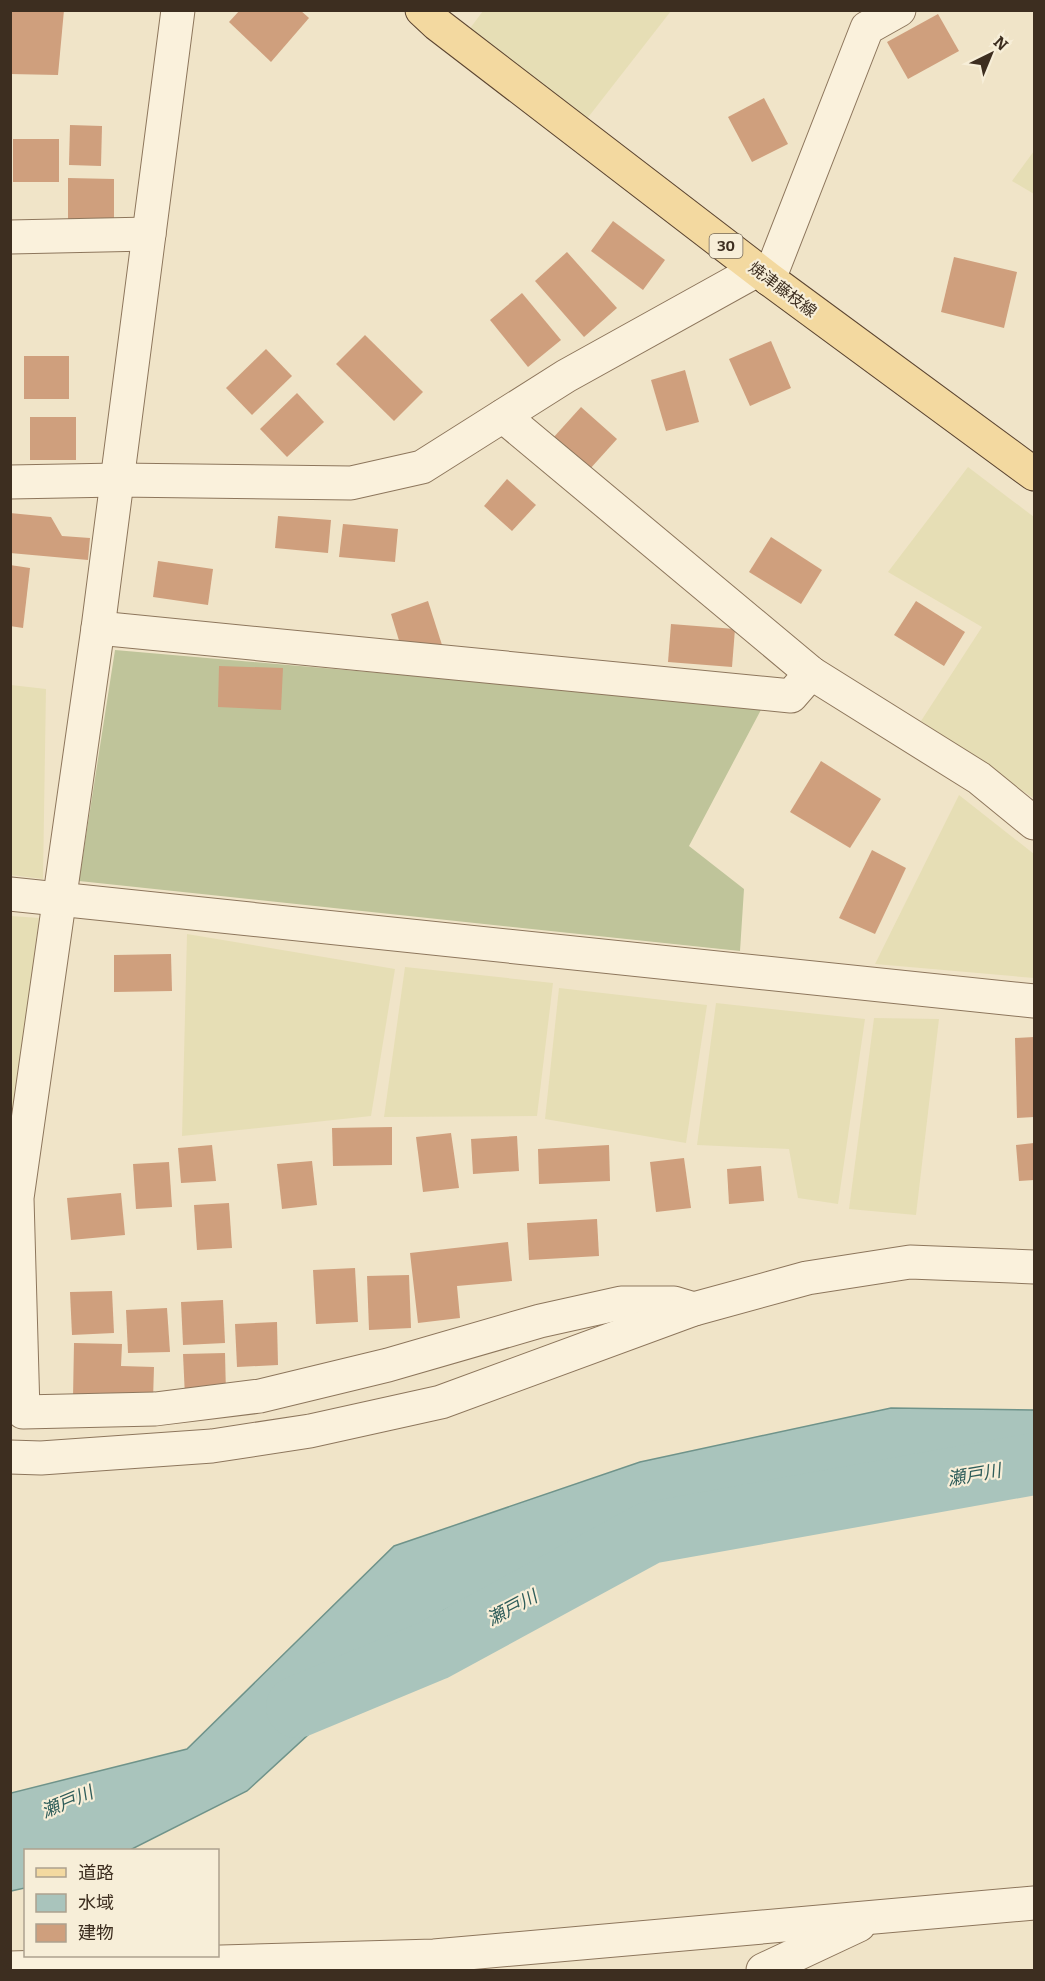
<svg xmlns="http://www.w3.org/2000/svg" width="1045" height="1981" font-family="Bitter,'Noto Sans JP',serif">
<rect width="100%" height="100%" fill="#f0e4c8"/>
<g fill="#e6deb5">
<path d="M483,11H671L572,138L465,35Z"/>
<path d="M1034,151V194L1012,181Z"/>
<path d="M968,467L1034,517V794L1033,798L921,721L982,627L888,572Z"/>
<path d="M11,685L46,689L43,879L11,875Z"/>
<path d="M959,795L1034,854V978L875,964Z"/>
<path d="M11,916L39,918L11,1148Z"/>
<path d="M187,934L395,969L371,1116L182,1136Z"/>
<path d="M405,967L553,983L537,1116L384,1117Z"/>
<path d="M559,988L707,1005L686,1143L545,1119Z"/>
<path d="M716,1003L865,1019L838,1204L798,1198L789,1149L697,1145Z"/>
<path d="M874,1018L939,1019L916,1215L849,1209Z"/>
</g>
<path fill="#bfc49a" d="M115,650L763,706L689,846L744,889L740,951L79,881Z"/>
<path fill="#a9c4bc" stroke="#6f938a" stroke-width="1.5" d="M891,1408L1034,1410V1478L617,1528L443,1611L247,1791L130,1850H26L25,1888L11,1891V1793L187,1749L394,1546L640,1462Z"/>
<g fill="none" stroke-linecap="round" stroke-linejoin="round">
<path stroke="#a9c4bc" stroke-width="62" d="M297,1707L434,1650L649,1533L1034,1464"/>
</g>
<g fill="#cf9f7d">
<path d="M10,10H64L58,75L10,74Z"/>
<path d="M240,10H300L309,18L271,62L229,22Z"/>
<path d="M938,14L959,51L908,79L887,42Z"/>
<path d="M764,98L788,144L752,162L728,117Z"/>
<path d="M70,125L102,126L101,166L69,165Z"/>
<rect x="13" y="139" width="46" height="43"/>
<path d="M68,178L114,179V221H68Z"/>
<path d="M613,221L665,260L643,290L591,251Z"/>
<path d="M567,252L617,308L584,337L535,281Z"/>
<path d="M954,257L1017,272L1004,328L941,312Z"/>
<path d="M522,293L561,340L528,367L490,320Z"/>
<path d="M365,335L423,392L394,421L336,364Z"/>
<path d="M771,341L791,388L750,406L729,359Z"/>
<path d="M266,349L292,376L252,415L226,388Z"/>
<rect x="24" y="356" width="45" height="43"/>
<path d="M685,370L699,422L666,431L651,380Z"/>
<path d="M297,393L324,422L287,457L260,429Z"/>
<path d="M581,407L617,439L589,470L553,438Z"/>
<rect x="30" y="417" width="46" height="43"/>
<path d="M507,479L536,505L512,531L484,506Z"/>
<path d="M10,513L51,517L62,536L90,538L88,560L10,553Z"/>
<path d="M278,516L331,520L328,553L275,548Z"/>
<path d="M343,524L398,529L395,562L339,557Z"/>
<path d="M771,537L822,570L801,604L749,572Z"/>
<path d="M158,561L213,569L208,605L153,597Z"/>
<path d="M10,565L30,568L23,628L10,626Z"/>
<path d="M428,601L442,645L404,657L391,614Z"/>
<path d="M916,601L965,632L944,666L894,635Z"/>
<path d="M671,624L735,629L732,667L668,662Z"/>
<path d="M219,666L283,668L281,710L218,707Z"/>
<path d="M821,761L881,799L850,848L790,812Z"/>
<path d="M872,850L906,868L875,934L839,918Z"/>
<path d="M171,954L172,991L114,992V955Z"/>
<path d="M1034,1037V1117L1017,1118L1015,1038Z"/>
<path d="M392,1127V1165L333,1166L332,1128Z"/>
<path d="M451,1133L459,1188L423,1192L416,1137Z"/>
<path d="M517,1136L519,1171L473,1174L471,1139Z"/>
<path d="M1034,1143V1180L1019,1181L1016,1145Z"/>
<path d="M212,1145L216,1181L181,1183L178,1148Z"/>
<path d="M609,1145L610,1181L539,1184L538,1149Z"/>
<path d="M684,1158L691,1208L656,1212L650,1162Z"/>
<path d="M312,1161L317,1205L282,1209L277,1164Z"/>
<path d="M169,1162L172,1207L136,1209L133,1164Z"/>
<path d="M761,1166L764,1201L729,1204L727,1169Z"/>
<path d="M121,1193L125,1235L71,1240L67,1198Z"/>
<path d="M229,1203L232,1248L197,1250L194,1205Z"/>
<path d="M597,1219L599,1256L529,1260L527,1223Z"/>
<path d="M508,1242L512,1281L457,1286L460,1318L418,1323L410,1253Z"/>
<path d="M355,1268L358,1322L316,1324L313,1270Z"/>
<path d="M409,1275L411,1328L369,1330L367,1276Z"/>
<path d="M112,1291L114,1333L72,1335L70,1292Z"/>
<path d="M223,1300L225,1343L183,1345L181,1302Z"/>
<path d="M167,1308L170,1352L128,1353L126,1310Z"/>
<path d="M277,1322L278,1365L237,1367L235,1324Z"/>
<path d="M74,1343L122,1344L121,1366L154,1367L153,1400L73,1398Z"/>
<path d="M225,1353L226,1395L185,1397L183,1354Z"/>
</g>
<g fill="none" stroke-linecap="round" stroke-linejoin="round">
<defs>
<g id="street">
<path d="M178,10L98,628L17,1198L23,1412L155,1409L260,1396L388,1365L540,1321L621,1303H674L694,1309"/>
<path d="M10,237L149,234"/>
<path d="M769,279L867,28L899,10"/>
<path d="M503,416L811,673L979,778L1034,823"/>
<path d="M10,482L118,480L351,483L422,467L566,376L757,270"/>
<path d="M98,628L791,696L811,673"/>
<path d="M10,894L1034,1001"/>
<path d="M10,1457L41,1458L212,1446L310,1431L441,1402L694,1309L807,1278L910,1262L1034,1267"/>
<path d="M10,1968L434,1956L1034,1903"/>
<path d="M763,1970L859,1925"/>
</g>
<path id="primary" d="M422,10L437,24L769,279L1034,474"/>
</defs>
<use href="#street" stroke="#8d765c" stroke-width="35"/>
<use href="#primary" stroke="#5b4430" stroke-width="35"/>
<use href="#street" stroke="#faf1dc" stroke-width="33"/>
<use href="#primary" stroke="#f3d9a0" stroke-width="33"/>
</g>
<g text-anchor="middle" stroke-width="4.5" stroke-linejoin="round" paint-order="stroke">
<rect fill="#f7eed8" stroke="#756857" stroke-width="1.5" x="709.5" y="234" width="33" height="24" rx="4.5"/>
<g font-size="15" font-weight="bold" fill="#3d2e20">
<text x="726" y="251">30</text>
</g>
<g font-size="16" fill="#3d2e20" stroke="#f7eed8">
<text transform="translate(783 289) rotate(37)" y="6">焼津藤枝線</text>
</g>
<g font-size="18" font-style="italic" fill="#2f5d5a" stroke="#f7eed8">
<text transform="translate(974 1475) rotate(-10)" y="6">瀬戸川</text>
<text transform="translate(512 1608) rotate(-28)" y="6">瀬戸川</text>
<text transform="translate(67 1802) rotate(-23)" y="6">瀬戸川</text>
</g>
</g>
<rect width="1045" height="1981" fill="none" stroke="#3d2e20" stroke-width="24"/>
<rect x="24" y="1849" width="195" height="108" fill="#f7eed8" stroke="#ada18e" stroke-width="1.5"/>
<rect x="36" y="1868" width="30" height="9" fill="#f3d9a0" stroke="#ada18e" stroke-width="1.5"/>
<text x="78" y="1879" font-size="18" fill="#3d2e20">道路</text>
<rect x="36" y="1894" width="30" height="18" fill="#a9c4bc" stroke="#ada18e" stroke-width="1.5"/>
<text x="78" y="1909" font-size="18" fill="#3d2e20">水域</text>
<rect x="36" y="1924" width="30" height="18" fill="#cf9f7d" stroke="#ada18e" stroke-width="1.5"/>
<text x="78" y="1939" font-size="18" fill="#3d2e20">建物</text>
<g transform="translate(991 54) rotate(43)" stroke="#f7eed8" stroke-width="4.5" paint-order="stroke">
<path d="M0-4.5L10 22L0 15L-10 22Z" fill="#3d2e20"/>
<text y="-9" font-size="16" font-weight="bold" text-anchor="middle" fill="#3d2e20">N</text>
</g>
</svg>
